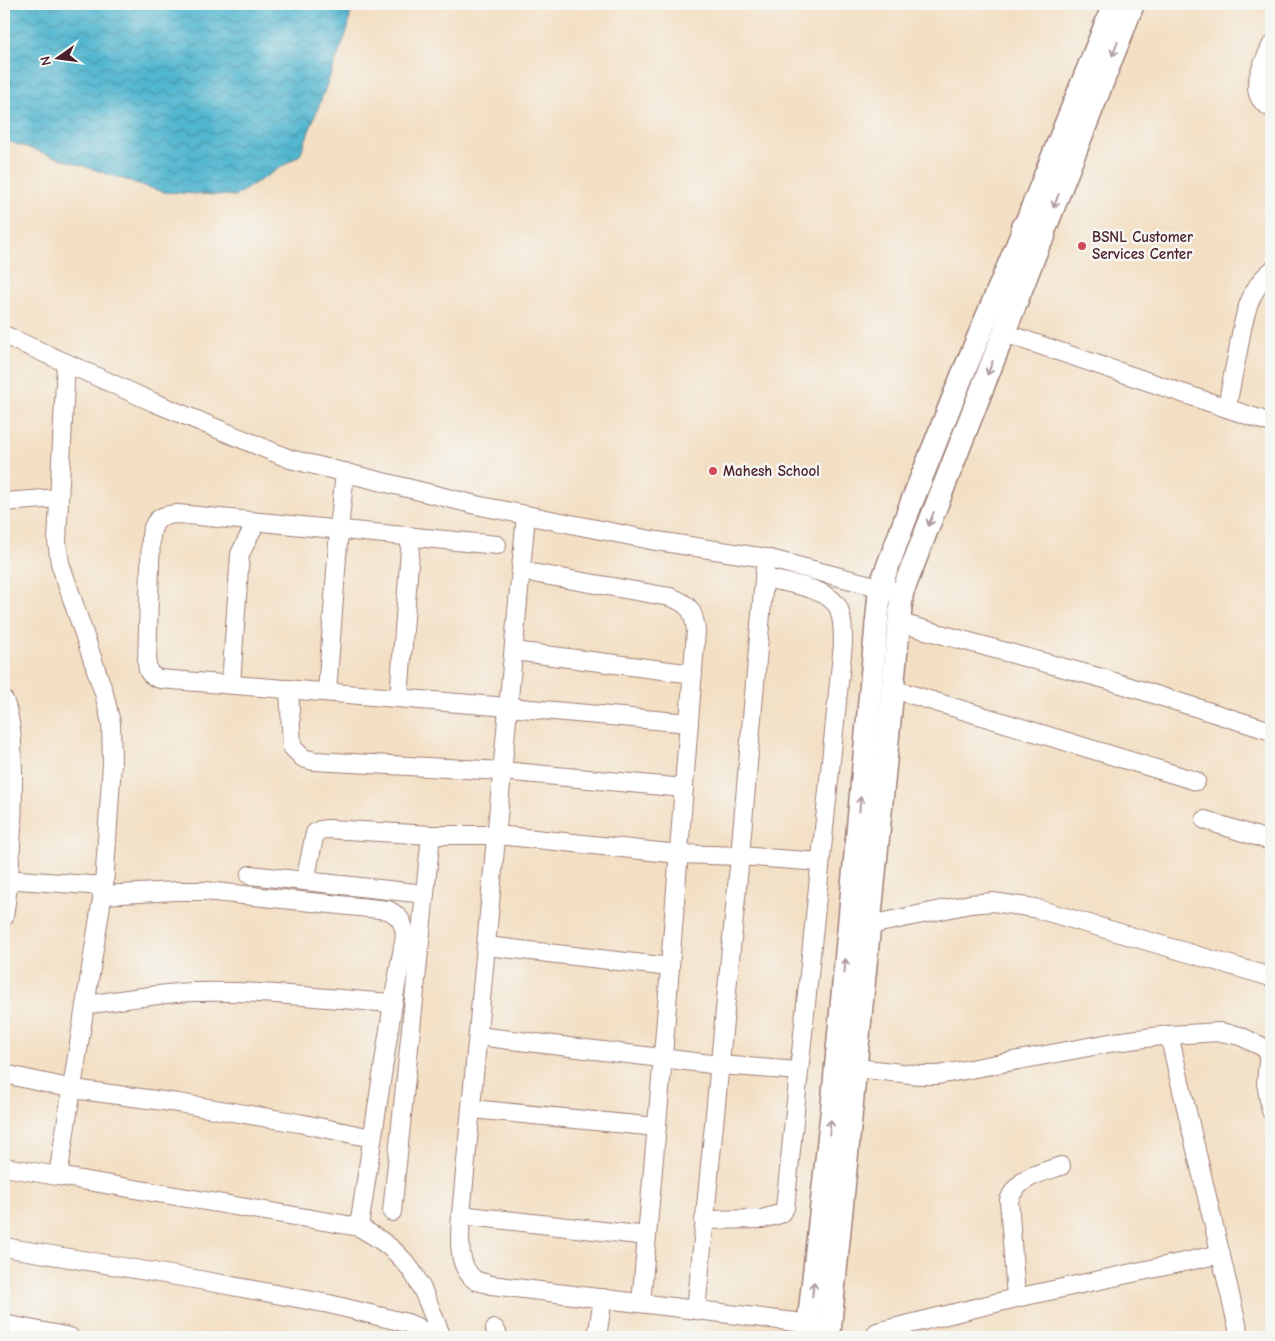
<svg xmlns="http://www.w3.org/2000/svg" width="1275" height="1341" font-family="'Comic Neue',sans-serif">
<defs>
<pattern id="water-waves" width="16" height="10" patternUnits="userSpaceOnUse" patternTransform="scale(1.25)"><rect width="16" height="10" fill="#51b6cf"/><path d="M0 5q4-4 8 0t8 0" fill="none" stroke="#4593a8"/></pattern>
</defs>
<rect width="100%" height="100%" fill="#f6f6f2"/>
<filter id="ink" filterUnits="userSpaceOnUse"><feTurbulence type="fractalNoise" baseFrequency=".02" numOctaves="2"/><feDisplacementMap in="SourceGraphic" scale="10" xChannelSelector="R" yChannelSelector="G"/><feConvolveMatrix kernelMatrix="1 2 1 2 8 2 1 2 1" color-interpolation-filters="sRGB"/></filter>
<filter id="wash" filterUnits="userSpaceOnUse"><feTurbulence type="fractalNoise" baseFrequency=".0096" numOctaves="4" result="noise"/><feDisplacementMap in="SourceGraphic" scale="20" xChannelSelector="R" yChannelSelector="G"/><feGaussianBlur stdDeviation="1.12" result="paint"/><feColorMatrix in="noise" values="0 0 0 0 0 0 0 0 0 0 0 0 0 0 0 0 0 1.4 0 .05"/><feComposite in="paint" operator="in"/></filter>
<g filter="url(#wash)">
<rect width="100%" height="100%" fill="#f3dfc3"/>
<path fill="url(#water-waves)" stroke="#4e6a7d" d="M4,4H352L348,29L300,155L235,196L163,192L4,140Z"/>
</g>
<g filter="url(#ink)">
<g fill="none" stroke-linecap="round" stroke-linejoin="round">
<defs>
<g id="minor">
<path d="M1271,46C1263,66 1244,93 1271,108"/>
<path d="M1004,333L1271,423"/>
<path d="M4,335L153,402L290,459L476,505L651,540L766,558L902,593"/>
<path d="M1227,408C1230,389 1234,370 1238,351C1243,322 1247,291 1271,271"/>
<path d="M4,502L59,498"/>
<path d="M526,515L461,1215C460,1235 456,1266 475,1280C479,1282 486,1283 491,1285L820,1325"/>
<path d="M497,545L178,514C162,515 155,517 151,534L147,662C147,672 150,676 160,679L508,707L689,723"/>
<path d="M521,571L670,597C690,604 694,611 696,631L663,1057L641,1303"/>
<path d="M900,623L1105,679L1271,731"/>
<path d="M514,651L693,674"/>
<path d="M231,684L240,554L256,522"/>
<path d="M289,689L292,747L303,758L314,761L503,771L684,788"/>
<path d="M893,689L1196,781"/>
<path d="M327,692L339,530L345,472"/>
<path d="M399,698L411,536"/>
<path d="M4,700C13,723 12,747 13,772C13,820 11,869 4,917"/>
<path d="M1205,820L1271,841"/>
<path d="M250,875L425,894"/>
<path d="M4,879L104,886L112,763L111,723L104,693L60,563L57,541L66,363"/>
<path d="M305,881L315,833L320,830L328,829L431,835H497L679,854L740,856L820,862"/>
<path d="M102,895L176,891H205L388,910C400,916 404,923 405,936L393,1003L359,1227"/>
<path d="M870,925L970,904L993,902L1034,908L1271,977"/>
<path d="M487,946L670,967"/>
<path d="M86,1005C122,1000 159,993 195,992C261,990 327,999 393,1003"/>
<path d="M1169,1035L1240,1337"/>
<path d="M478,1036L719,1065L799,1071"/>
<path d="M1269,1050L1266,1083L1271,1111"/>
<path d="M856,1068L920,1075H938L1115,1042L1169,1035L1220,1032L1231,1034L1240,1036L1271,1051"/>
<path d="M4,1074L73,1089L178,1103L299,1123L372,1138"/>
<path d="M472,1109L657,1127"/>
<path d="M4,1167L58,1176L104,886"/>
<path d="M58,1176L359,1227C375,1236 391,1246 403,1260C422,1280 431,1312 442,1337"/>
<path d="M392,1212L431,835"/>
<path d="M461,1215L647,1236"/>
<path d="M704,1220L762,1219L780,1214L785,1208L843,644C843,632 843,620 839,609C829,587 785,583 764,578"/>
<path d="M4,1247L200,1280L329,1304L407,1323C416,1326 422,1329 427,1337"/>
<path d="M1016,1298L1009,1200C1018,1177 1040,1173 1061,1166"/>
<path d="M696,1310L740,856L765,568"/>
<path d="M4,1324L70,1337"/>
<path d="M495,1329L499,1337"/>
<path d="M877,1332L1016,1298L1221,1254"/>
<path d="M597,1337L603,1298"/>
</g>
<g id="major">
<path d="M807,1337L832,1110L880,587L911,504L962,376L1018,243L1114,4"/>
<path d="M829,1337L902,593L1133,4"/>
</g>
<path id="highway" d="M1024,228L1042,236"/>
</defs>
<use href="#minor" stroke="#9e7f77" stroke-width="20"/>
<use href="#major" stroke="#9e7f77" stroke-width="25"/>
<use href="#highway" stroke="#9e7f77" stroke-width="29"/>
<use href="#minor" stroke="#fff" stroke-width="18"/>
<use href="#major" stroke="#fff" stroke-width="22"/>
<use href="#highway" stroke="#fff" stroke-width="26"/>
</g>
<defs><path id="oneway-shaft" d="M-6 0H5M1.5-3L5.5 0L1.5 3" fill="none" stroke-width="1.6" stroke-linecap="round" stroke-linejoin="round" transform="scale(1.25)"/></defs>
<g stroke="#ae9aa0">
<use href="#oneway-shaft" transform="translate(1115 49) rotate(111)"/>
<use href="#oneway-shaft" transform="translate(1056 201) rotate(111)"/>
<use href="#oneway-shaft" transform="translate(990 368) rotate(111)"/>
<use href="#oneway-shaft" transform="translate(931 519) rotate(111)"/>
<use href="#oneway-shaft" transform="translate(860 804) rotate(-85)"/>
<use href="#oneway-shaft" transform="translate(845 966) rotate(-85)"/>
<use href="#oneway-shaft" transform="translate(830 1127) rotate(-84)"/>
<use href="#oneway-shaft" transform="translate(813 1289) rotate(-84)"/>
</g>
</g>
<g fill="#d1495b" stroke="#f6f6f2" stroke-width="2">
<circle cx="1082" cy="246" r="5"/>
<circle cx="713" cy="471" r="5"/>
</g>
<g text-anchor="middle" stroke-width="5" stroke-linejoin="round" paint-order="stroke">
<g font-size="15" font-weight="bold" fill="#4a1f2b" stroke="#f6f6f2" text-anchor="start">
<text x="1092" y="242">BSNL Customer<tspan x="1092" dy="17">Services Center</tspan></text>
<text x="723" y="476">Mahesh School</text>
</g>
</g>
<rect width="1275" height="1341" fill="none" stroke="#f6f6f2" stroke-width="20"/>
<g transform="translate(58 58) rotate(256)" stroke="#f6f6f2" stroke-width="4" paint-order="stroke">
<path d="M0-4L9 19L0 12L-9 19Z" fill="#4a1f2b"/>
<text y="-8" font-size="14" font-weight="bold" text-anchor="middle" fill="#4a1f2b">N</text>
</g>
</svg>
